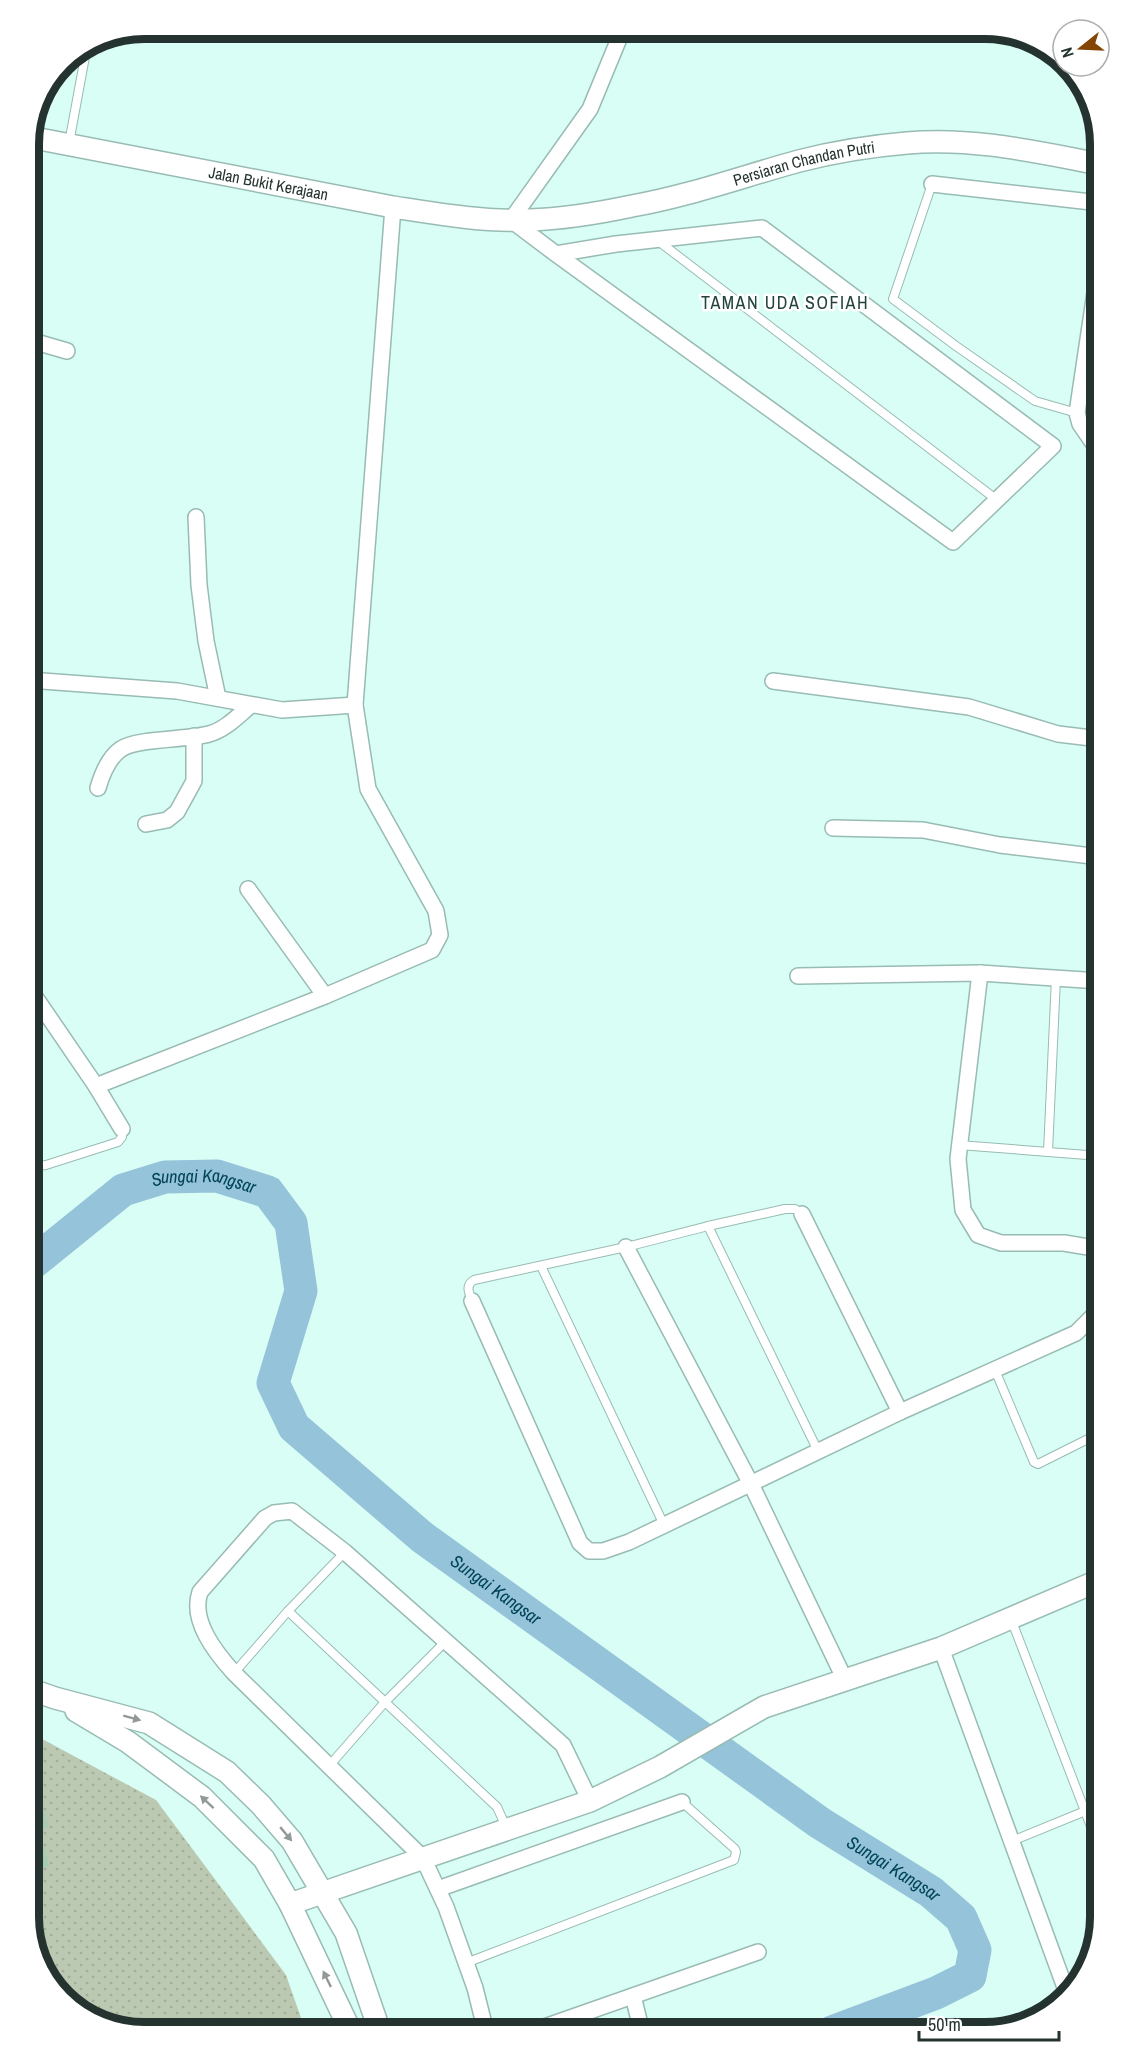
<svg xmlns="http://www.w3.org/2000/svg" width="1129" height="2061" font-family="'Archivo Narrow',sans-serif">
<defs>
<pattern id="grass-dots" width="8" height="8" patternUnits="userSpaceOnUse" patternTransform="scale(1.5)"><rect width="8" height="8" fill="#bcc9b2"/><path d="M2 2h.1M6 6h.1" fill="none" stroke="#a1ad99" stroke-width="1.8" stroke-linecap="round"/></pattern>
</defs>
<rect width="100%" height="100%" fill="#d9fef5"/>
<path fill="url(#grass-dots)" d="M29,1732L156,1800L286,1975L306,2032H137L80,2013L37,1961L29,1917Z"/>
<g fill="none" stroke-linecap="round" stroke-linejoin="round">
<path stroke="#95c3d9" stroke-width="33" id="s1" d="M29,1266L123,1190L165,1177L217,1176L268,1192L291,1223L301,1291L273,1383L294,1427L422,1537L820,1823L931,1892L961,1918L975,1950L970,1976L936,1993L832,2032"/>
</g>
<path fill="#a5cdb2" d="M29,1791L33,1803L41,1801L48,1827L39,1830L49,1866L29,1872Z"/>
<g fill="none" stroke-linecap="round" stroke-linejoin="round">
<defs>
<g id="lane">
<path d="M69,143L87,46"/>
<path d="M932,184L893,299L956,346L1035,401L1077,413"/>
<path d="M657,240L997,500"/>
<path d="M959,1145L1100,1156"/>
<path d="M29,1150C33,1157 36,1167 46,1165L118,1142L122,1137V1129"/>
<path d="M1048,1152L1056,978"/>
<path d="M708,1226L818,1451"/>
<path d="M541,1266L664,1525"/>
<path d="M472,1301C469,1293 465,1285 474,1280L626,1247L708,1226L785,1209H795L802,1214"/>
<path d="M995,1370L1034,1462L1038,1464L1100,1433"/>
<path d="M288,1611L497,1807L507,1829"/>
<path d="M1011,1619L1100,1850"/>
<path d="M234,1673L288,1611L345,1552"/>
<path d="M329,1766L385,1702L446,1641"/>
<path d="M1012,1841L1100,1805"/>
<path d="M466,1963L734,1860L736,1852L735,1849L682,1802"/>
<path d="M1065,1985L1081,1980"/>
</g>
<g id="street">
<path d="M932,184L1100,203"/>
<path d="M556,254L616,244L762,228L1053,446L953,542L556,254L511,220L590,109L623,29"/>
<path d="M29,340L67,351"/>
<path d="M1100,453L1080,424L1077,413L1100,259"/>
<path d="M196,517L199,585L206,641L218,698"/>
<path d="M29,680L177,691L282,710L355,705"/>
<path d="M773,681L969,707L1058,734L1100,739"/>
<path d="M98,788C102,774 108,758 121,749C137,738 188,740 209,734C225,730 239,715 251,705"/>
<path d="M146,824L167,820L177,812L194,781V736"/>
<path d="M833,828L923,830L1000,845L1100,857"/>
<path d="M248,889L325,996"/>
<path d="M980,973L958,1159L963,1210L978,1235L1001,1243H1064L1100,1249"/>
<path d="M798,976L980,973L1100,981"/>
<path d="M29,988L96,1086L122,1129"/>
<path d="M96,1086L325,996L432,950L440,935L436,911L368,789L355,705L393,207"/>
<path d="M802,1214L900,1412"/>
<path d="M626,1247L751,1484L845,1680"/>
<path d="M472,1301L580,1543L589,1551H603L629,1542L900,1412L1076,1333L1100,1309"/>
<path d="M941,1648L1067,1993"/>
<path d="M438,1889L682,1802"/>
<path d="M633,1996L642,2032"/>
<path d="M486,2032L475,1988L446,1907L423,1858L234,1673C216,1653 190,1621 200,1592L265,1518L274,1513L292,1511L345,1552L563,1745L590,1801"/>
<path d="M530,2032L758,1952"/>
</g>
<g id="secondary">
<path id="s2" d="M29,137L393,207C438,214 484,222 529,220C563,219 599,213 632,206C689,196 744,176 799,161C834,152 871,146 907,143C972,137 1036,152 1100,164"/>
<path d="M29,1689L55,1698L149,1723L227,1772L261,1805L292,1841L346,1933L380,2032"/>
<path d="M76,1711L128,1742L202,1797L264,1859L290,1904L351,2032"/>
<path d="M290,1904L590,1801L660,1767L764,1707L941,1648L1100,1580"/>
</g>
</defs>
<use href="#lane" stroke="#98bbb3" stroke-width="10"/>
<use href="#street" stroke="#98bbb3" stroke-width="18"/>
<use href="#secondary" stroke="#98bbb3" stroke-width="24"/>
<use href="#lane" stroke="#fff" stroke-width="8"/>
<use href="#street" stroke="#fff" stroke-width="15"/>
<use href="#secondary" stroke="#fff" stroke-width="21"/>
</g>
<defs><path id="oneway-solid" d="M-6-.8H1V-3.2L6.5 0L1 3.2V.8H-6Z" transform="scale(1.5)"/></defs>
<g fill="#929998">
<use href="#oneway-solid" transform="translate(132 1718) rotate(15)"/>
<use href="#oneway-solid" transform="translate(207 1802) rotate(-137)"/>
<use href="#oneway-solid" transform="translate(286 1834) rotate(50)"/>
<use href="#oneway-solid" transform="translate(327 1979) rotate(-116)"/>
</g>
<g text-anchor="middle" stroke-width="5" stroke-linejoin="round" paint-order="stroke">
<g font-size="16" fill="#253330" stroke="#fff">
<text dy="6" stroke="none"><textPath href="#s2" startOffset="789">Persiaran Chandan Putri</textPath></text>
<text dy="6" stroke="none"><textPath href="#s2" startOffset="244">Jalan Bukit Kerajaan</textPath></text>
</g>
<g font-size="18" letter-spacing="1.5" fill="#23443d" stroke="#fff">
<text x="785" y="309">TAMAN UDA SOFIAH</text>
</g>
<g font-size="18" font-style="italic" fill="#014359" stroke="#fff">
<text dy="6" stroke="none"><textPath href="#s1" startOffset="204">Sungai Kangsar</textPath></text>
<text dy="6" stroke="none"><textPath href="#s1" startOffset="782">Sungai Kangsar</textPath></text>
<text dy="6" stroke="none"><textPath href="#s1" startOffset="1268">Sungai Kangsar</textPath></text>
</g>
</g>
<path d="M0 0H1129V2061H0ZM144 39H985A105 105 0 0 1 1090 144V1917A105 105 0 0 1 985 2022H144A105 105 0 0 1 39 1917V144A105 105 0 0 1 144 39Z" fill="#fff" fill-rule="evenodd"/>
<path fill="none" stroke="#253330" stroke-width="8" d="M144 39H985A105 105 0 0 1 1090 144V1917A105 105 0 0 1 985 2022H144A105 105 0 0 1 39 1917V144A105 105 0 0 1 144 39Z"/>
<g transform="translate(1081 48) rotate(252)"><circle r="28" fill="#ffffff" stroke="#a8adac" stroke-width="1.5"/>
<path d="M0-4.5L10 22L0 15L-10 22Z" fill="#834504"/>
<text y="-9" font-size="16" font-weight="bold" text-anchor="middle" fill="#253330">N</text>
</g>
<path d="M919 2031v9h140v-9" fill="none" stroke="#253330" stroke-width="3"/>
<text x="928" y="2031" font-size="18" fill="#253330" stroke="#ffffff" stroke-width="4.5" paint-order="stroke">50 m</text>
</svg>
